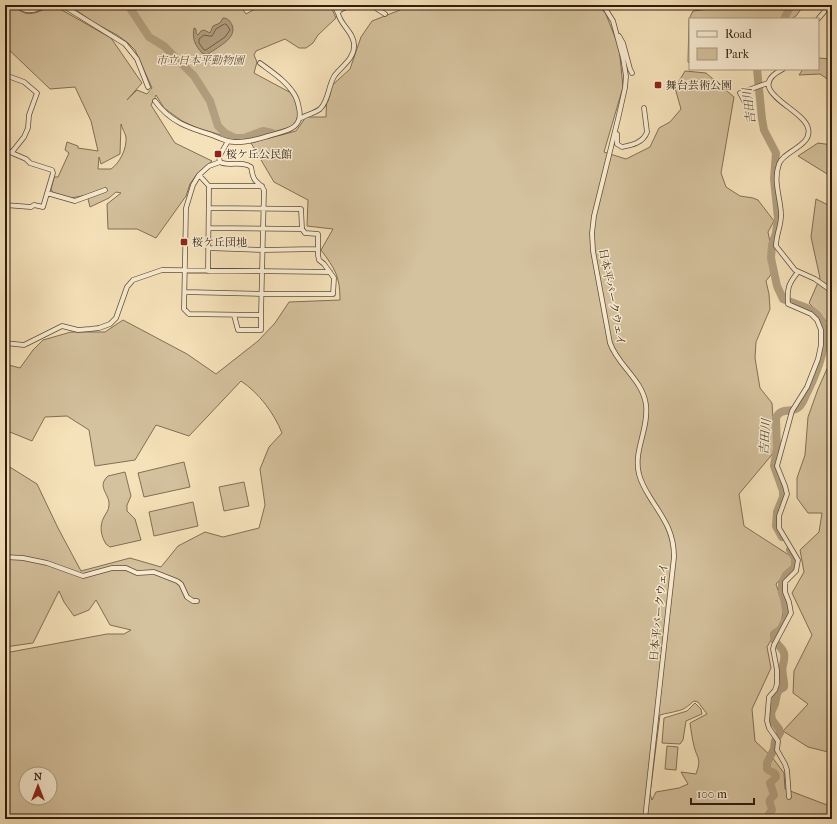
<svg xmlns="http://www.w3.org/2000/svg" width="837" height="824" viewBox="0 0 837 824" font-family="'IM FELL French Canon','Noto Serif JP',serif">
	<rect width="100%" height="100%" fill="#f6e2ba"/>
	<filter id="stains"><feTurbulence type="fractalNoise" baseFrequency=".005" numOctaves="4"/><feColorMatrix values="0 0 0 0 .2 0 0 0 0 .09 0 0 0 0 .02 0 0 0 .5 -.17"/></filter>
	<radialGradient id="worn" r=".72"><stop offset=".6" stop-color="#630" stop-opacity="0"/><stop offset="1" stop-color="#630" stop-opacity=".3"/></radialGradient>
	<path fill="#d4c19d" stroke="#816f55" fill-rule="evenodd" d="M5,5C17,5 16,10 25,13C34,16 46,8 53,5L111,38L142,83L127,100L137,90L147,94L152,88L135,50L128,43L117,35L93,22L69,5H240L246,14L262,5H330L336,18L318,35L313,43L306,48H299L285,39L256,51L254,55L257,62L254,73L293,94L296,100L300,115L297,122L291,127L251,138L238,140L197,128L182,121L164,108L156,95L151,105L175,143L212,161L197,174L190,184L186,196L156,238L137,229H108L107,204L121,193L116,192L109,198L90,207L87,195L71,198L53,193L51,189L54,177H58L69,153L65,150L67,142L78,146V148L98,151L91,121L75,87L50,89L5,46ZM121,124C122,128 125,133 126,137C127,148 120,163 111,169H98L99,157L101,164L120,154Z
		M401,5H595L605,12L619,47L623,87L604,152L626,159L650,147L659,128L670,122L681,109L675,88L685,71L706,73L734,97L721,173L726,187L740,196L753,198L758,200L774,221L768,232L772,252L773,272L766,281L769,294L770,309L756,342L755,358L760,388L772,403L775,451L739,494L744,526L792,557L794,564L776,584L784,608L781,623L767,647L771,668L752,709L755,741L772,757L784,773L785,789L827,805H832V819H5V653L107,634H124L131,630L110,625L96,600L89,610L74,616L64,602L59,591L33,643L5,647V464L37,484L58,528L81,571L130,558L161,567L178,546L205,532L223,537L259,528L265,505L260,469L269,447L282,433C274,413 259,393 241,381L189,436L156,425L135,460L95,466L89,430L67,416L45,417L32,441L5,430V364L20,368L33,350L43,340L71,332H105L123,320L187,354L216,374L258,341L275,323L289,302L340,300C340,276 335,269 321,250L333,229L307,226L308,200L274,182L251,143L296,131L306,117H326L327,90L350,69L361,37L372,21L400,10ZM694,701L698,702L707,714L690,723C691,730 692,738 694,746C697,759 702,758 696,774L681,772L688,784L679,788L656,792L652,800L650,794L660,715C666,713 671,713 677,711C684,710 688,706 694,701ZM26,774H50V798H26Z
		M741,5H804L796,16L791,19H690V64L688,62L689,19L693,11Z
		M818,58L832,59V82L820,74L799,75L803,69H818Z
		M818,143L832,145V177L798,156Z
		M816,199L832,207V327L809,303L820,278L811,237Z
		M832,349V753L808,747L783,731L808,704L793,693L794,671L812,635L792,593L804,572L800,550L819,532L822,513H808L797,498V478L805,455L808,417L818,389L830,362Z
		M184,462L190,487L144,497L138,473Z
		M125,472L131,496L127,505V511L135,519L141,540L110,547L106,544C101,536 99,526 104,517C106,513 109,510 109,505C110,494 96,487 108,476Z
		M244,482L249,506L224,511L219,487Z
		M193,502L198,526L154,536L149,512Z
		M695,703L701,709L702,714L686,721L683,740L680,744L662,743L664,718L687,711Z
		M667,746L678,747L676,770L665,769Z"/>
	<path fill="#b29f7f" stroke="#7d6b51" d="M223,18C228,18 230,21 232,25C238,39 215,48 207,55L202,53C195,45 192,39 194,28L196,29V33L198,35L201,31L204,30L210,33L213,26L220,23Z"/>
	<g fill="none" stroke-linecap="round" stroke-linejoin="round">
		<path stroke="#705e46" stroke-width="1" d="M225,24L227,25L230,30L225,37L206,50H204L199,43V39L204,35L209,36H212L216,29Z"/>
		<path stroke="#b29f7f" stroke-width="8" d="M128,5L149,37L164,46L194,76L210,101L218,126L225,133L235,138H244L263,131L272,133
			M784,19L791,5
			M757,69L762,119L764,130L776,153L774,179L778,218L776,233L772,245L771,258L777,286L783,299C794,304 812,307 819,317C833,336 817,372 808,391C805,396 804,402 799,407C792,414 781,406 776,418L777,449L774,466L783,491V497L777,512L776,526L782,537
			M769,819V814L772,810C771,802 766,803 774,795L770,783L776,777C776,771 771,773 767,769V763L774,749L775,741L780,733L779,729L772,720L771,713L775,704L777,694L779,690L784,687V684C784,678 781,671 783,665C784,661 785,657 784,653C781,644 773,645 774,634L781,629L787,616L784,598L782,593V583L786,575L795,567V558L790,550"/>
		<path stroke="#cebb97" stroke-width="4" stroke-dasharray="4 2" stroke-linecap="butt" d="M148,87L155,101"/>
		<defs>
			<path id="minor" d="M17,5C27,14 36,10 47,5
				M62,5L125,44L137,59L148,87
				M334,5L338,13
				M371,5L385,14
				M603,5L613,21L623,58L626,76L625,88L618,119L594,216L592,233L593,251L610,343C618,366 643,380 646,405C649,429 633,451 639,474C641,483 646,491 651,499C664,519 674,532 674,557L645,819
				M818,19L824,12L827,5
				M619,36L623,43L630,69L632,73
				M783,69C741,90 803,108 808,128C813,146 783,151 779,164C773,181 780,196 781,213C782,224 776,234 776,246L795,270L815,279L832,291
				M5,75L24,82L37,93L29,115L28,128L24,137L12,152
				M155,101C170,122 189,128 212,135C219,138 227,142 235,142C246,143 258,139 268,136C284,131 304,130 299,108C298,103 297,98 294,94C286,81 272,72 260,63
				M748,108L740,93L768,83
				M301,118C306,115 315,113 320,109C329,101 328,85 335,75C342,66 355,58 354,45C354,32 340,25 338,13L340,10L350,5
				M617,134V144L622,147C632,145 643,143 647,132L644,108
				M5,150L26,159L30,163L52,170L53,173L43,207L34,205L31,207L5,205
				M220,162C229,167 242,160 251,167C252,171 252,176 255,180C258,184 262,185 264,190L261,315L189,314L184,309L186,208L193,185L199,175L209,166L220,162L219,157L228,141
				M199,175L209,186L208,271
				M209,186H262
				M47,193L75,201L105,190
				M209,228L302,229
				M208,248L263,250L317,249
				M185,292L262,294H333L334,278L324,264L319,260L318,255V234L305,233L302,229L301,209L209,208
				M234,315L238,330H261V315
				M5,343L24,345L62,326L78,330L90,329L99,328L110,324L116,318L127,287L133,280L162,270L330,272
				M5,557L23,558L47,563L83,576L112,568H126L137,573L154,572L177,581L181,584L187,597L193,601H197
				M789,797L787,770L785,764L777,750L778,741L769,728L767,721L769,697L775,690L777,684V670L773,649L774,645L791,613L789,602L785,592V582L796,571L798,560L779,528V516L787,494L785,486L777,466L792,411L807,387L818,359L821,345V330L817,320L811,314L788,304C787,289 788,284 798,272"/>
		</defs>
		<use href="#minor" stroke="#604e38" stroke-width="5.5"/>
		<use href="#minor" stroke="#f9ecd2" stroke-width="4"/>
	</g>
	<g fill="#8f2418" stroke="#f9ecd2" stroke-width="1.5">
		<rect x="654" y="81" width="8" height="8" rx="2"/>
		<rect x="214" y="150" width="8" height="8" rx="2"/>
		<rect x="180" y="238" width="8" height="8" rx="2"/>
	</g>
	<g text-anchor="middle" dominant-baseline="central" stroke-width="3" stroke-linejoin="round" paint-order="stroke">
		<g font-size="11" font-style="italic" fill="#604e38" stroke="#f9ecd2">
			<text x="200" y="60">市立日本平動物園</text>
		</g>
		<g font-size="11" fill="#2e1d0d" stroke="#f9ecd2" text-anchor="start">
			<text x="666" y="85">舞台芸術公園</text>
			<text x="226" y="154">桜ケ丘公民館</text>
			<text x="192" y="242">桜ケ丘団地</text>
		</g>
		<g font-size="11" fill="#2e1d0d" stroke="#f9ecd2">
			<text transform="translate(612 297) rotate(79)">日本平パークウェイ</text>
			<text transform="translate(659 612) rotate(-84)">日本平パークウェイ</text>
		</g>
		<g font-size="12" font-style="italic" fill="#5c4a35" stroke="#f9ecd2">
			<text transform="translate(749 106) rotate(-97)">吉田川</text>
			<text transform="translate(765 437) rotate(-86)">吉田川</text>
		</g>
	</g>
	<rect width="837" height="824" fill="none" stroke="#f6e2ba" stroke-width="20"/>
	<rect x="6" y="6" width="825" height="812" fill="none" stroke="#2e1d0d" stroke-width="2"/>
	<rect x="10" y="10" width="817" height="804" fill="none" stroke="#2e1d0d"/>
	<rect x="689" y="18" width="130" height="52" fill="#f9ecd2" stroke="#a89983"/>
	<rect x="697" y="31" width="20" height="6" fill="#f9ecd2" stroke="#a89983"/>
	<text x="725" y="38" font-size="12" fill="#2e1d0d">Road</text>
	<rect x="697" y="48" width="20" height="12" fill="#d4c19d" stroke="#a89983"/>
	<text x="725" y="58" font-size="12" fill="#2e1d0d">Park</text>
	<g transform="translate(38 786)"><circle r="19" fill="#f9ecd2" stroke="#a89983"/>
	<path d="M0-3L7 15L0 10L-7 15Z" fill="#8f2418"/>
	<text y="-6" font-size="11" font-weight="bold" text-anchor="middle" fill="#2e1d0d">N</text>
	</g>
	<path d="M691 798v6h63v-6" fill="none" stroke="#2e1d0d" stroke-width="2"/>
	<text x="697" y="798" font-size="12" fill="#2e1d0d" stroke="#f9ecd2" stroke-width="3" paint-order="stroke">100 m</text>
	<rect width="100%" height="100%" filter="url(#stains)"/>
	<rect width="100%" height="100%" fill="url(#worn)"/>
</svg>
